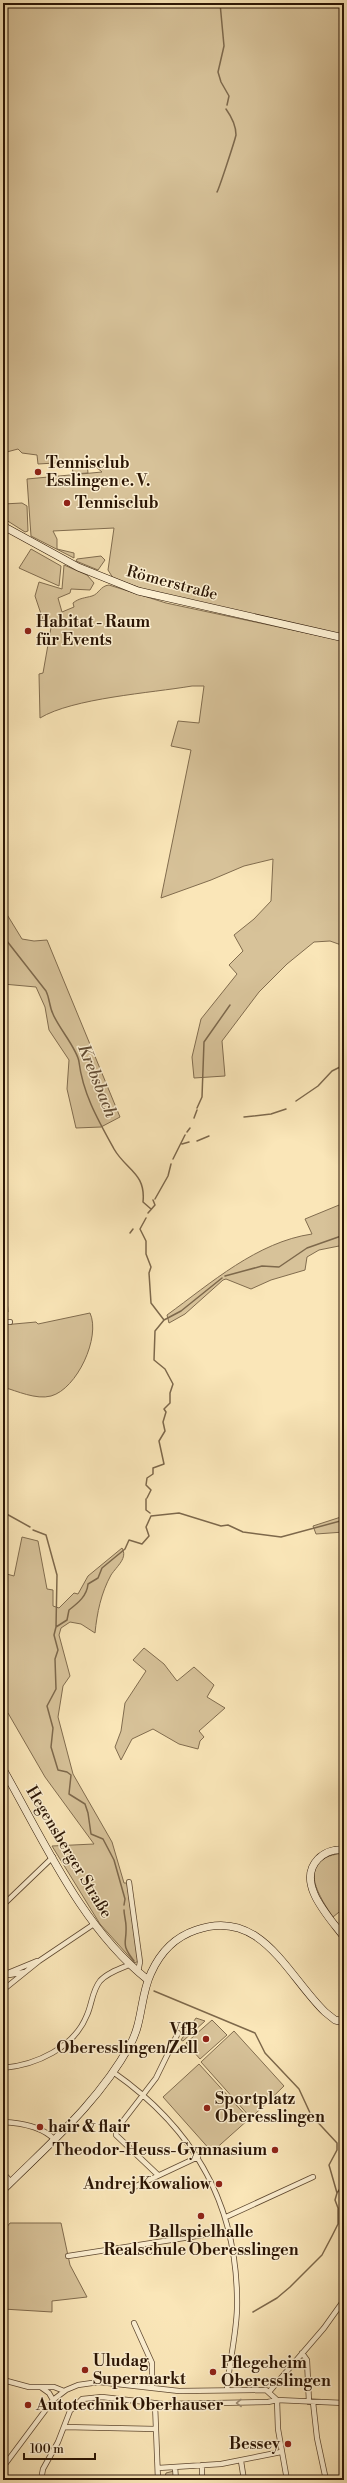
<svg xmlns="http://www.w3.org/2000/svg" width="347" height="2483" viewBox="0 0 347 2483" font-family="'Libre Bodoni',serif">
	<rect width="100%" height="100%" fill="#fae6b8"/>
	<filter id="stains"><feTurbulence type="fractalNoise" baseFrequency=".005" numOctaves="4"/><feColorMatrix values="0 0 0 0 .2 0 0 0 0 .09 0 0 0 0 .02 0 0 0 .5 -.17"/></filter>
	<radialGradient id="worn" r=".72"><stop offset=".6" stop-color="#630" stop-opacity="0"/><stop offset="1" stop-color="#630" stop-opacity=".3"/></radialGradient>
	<path fill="#d7c299" stroke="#816c4e" d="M3,3H344V636L143,589L113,578L108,570L114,528L53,531L57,539V549L74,553V558L31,536L27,479L102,472L89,461L38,464L37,455L22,453L18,449L3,453Z
		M87,463L88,473L73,474L72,464Z
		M22,503L27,506L28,531L25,532L3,518V504Z
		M31,549L61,566L59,586L19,568Z
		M101,556L105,560L98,570L76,561L77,559Z
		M64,565L87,575L94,583L90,590L71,589L70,593L58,598L62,612L74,607L73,603C79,598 85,598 92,596C99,594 100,586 109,585L166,603L344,641V946L330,941L314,942L287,964L259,992L222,1041L225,1076L194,1078L192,1057L201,1019L237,974L229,965L243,951L234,935L254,919L271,901L273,859L244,866L211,880L161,898L191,750L171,746L178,721L199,723L204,686H192C151,693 73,698 40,718L39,674L43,673L52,622L43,620L35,596L39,582L62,589Z
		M3,908L22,939L34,941L47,940L120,1117L101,1127L76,1128L67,1089L69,1060L49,1030L45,1007L36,987L3,984Z
		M344,1203V1245L319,1250L307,1257L305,1270L271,1280L251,1289L226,1279L223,1280L185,1314L169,1323L167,1315C211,1283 257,1242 312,1234L305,1219Z
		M3,1248L8,1312H3Z
		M90,1313C101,1337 77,1389 51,1396C36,1400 17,1391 3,1387V1325L36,1322L38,1324Z
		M344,1516V1532L316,1534L313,1526Z
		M22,1537L38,1541L47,1589L53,1590V1606L59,1608L74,1593L78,1594L88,1576L122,1548C128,1558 117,1566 111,1575C101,1593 97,1613 95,1633L81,1624L70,1622L61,1628L59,1635L70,1676L63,1686L58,1717L73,1774L112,1842L124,1883H127L138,1961L135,1963L100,1924L52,1846L94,1844L45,1777L8,1713H3V1573L14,1576Z
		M144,1648L164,1664L177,1681L194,1667L214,1685L207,1697L225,1708L199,1731L204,1737L200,1741L198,1749L179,1744L153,1729L132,1739L121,1760L115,1747L121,1731L125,1703L146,1671L133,1660Z
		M344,1853V1908L333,1917C315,1891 297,1858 344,1853Z
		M196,2018L205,2021L183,2041L181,2040Z
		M212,2020L227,2035L200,2059L186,2043Z
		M234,2031L284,2086L251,2118L201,2062Z
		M199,2064L249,2119L212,2152L163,2097Z
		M10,2223H61L70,2265L87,2297L52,2301V2312L3,2309L5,2291L3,2232Z
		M174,2471V2480H164L166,2473Z"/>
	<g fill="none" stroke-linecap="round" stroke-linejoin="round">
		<path stroke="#7d684b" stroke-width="1.5" d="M220,3L224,46L218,72L221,82L229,96L227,105
			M217,192C219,189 235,140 236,135C236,125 231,116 226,109
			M3,936L46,991C50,999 49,1006 53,1014C58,1027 78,1050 79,1062C83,1094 98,1120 114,1149C126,1170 146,1173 143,1202L151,1209
			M296,1101L318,1086L332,1071L344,1065
			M197,1108L202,1097L204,1042L230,1005
			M244,1117L271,1114L286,1109
			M194,1118L197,1110
			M187,1132L190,1128
			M197,1141L209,1136
			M182,1144L189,1142
			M173,1159L185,1135
			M155,1199L168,1176L171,1164
			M148,1213L155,1205L153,1200
			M146,1218L140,1229L146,1241V1254L151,1267L149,1273L151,1303L164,1320L155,1331L154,1360L165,1369L173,1384L170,1393V1403L164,1409L166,1412L163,1422L165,1431L159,1441L164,1464L153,1468V1474L147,1478L146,1485L151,1490L147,1498
			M130,1233L133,1229
			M225,1276L262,1266L279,1267L307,1248L344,1235
			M164,1320L181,1311L222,1278
			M146,1499V1510L150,1513
			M3,1512L30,1527
			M33,1530L46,1535L57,1575L56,1627
			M124,1905L125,1899L114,1860L103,1839L91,1834L88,1813L85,1804L69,1794L71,1775L67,1772L58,1770L51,1747L53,1728L47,1706L56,1689L55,1659L58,1650L54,1635L56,1627L67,1620L69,1610C78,1603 87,1596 88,1584L98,1578L102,1568L125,1549L129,1540L142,1544L149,1536L146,1527L151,1516L179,1513L221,1526L228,1525L243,1532L281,1537L344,1520
			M124,1910C124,1915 126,1921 126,1926C127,1944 120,1943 134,1961
			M154,1991L255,2033L265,2053L299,2089L311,2115L337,2143V2150L329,2165L337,2193L335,2200L338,2208V2224L332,2236L322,2255L290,2287L277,2298L253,2312
			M337,2193L344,2183"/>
		<defs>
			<path id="street" d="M3,1322H10
				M129,1882L140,1962L138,1972
				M3,1905L53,1857
				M3,1975L37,1961
				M9,1975L25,1972
				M3,1990L39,1961L94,1924
				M3,2068C36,2065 74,2048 87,2015C92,2004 92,1991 100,1981C107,1973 119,1969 129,1965
				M113,2072C196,2130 239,2207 237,2309C236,2337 229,2363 227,2390
				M3,2122C21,2123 42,2126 55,2140
				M3,2173L11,2182
				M158,2175L116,2135V2130L156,2078L178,2033
				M132,2188L198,2157
				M226,2217L313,2177
				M68,2256L229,2231
				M134,2323L152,2363V2388
				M302,2353L307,2360L309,2402
				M3,2380L29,2387H54L64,2391
				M42,2388L49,2393L53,2400
				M269,2392L324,2328L344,2300
				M313,2402L317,2438L326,2480
				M155,2404L158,2480
				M64,2427L156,2429
				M241,2461L244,2480
				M202,2465V2480
				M3,2467L53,2400L66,2390L78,2385L99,2382L179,2391L266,2390L277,2400L278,2429L287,2480
				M175,2467L176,2480
				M158,2468L221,2464L281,2452
				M41,2480L43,2469L58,2442L70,2411L82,2399L102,2397L163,2404L268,2402L277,2400L344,2403"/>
			<path id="secondary" d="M3,526L78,567L138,591L344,638
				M3,1769C44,1841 82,1928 148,1980
				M344,1850C335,1849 325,1852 318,1859C295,1883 330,1918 344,1937
				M3,2190C49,2144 98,2103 130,2045C143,2022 140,1996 151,1973C160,1953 175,1937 196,1930C261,1907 287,1975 325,2012L335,2020L344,2022"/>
		</defs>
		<use href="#street" stroke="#5f4931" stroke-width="6"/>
		<use href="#secondary" stroke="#2b1504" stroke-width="8"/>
		<use href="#street" stroke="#fcefd1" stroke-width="4.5"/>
		<use href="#secondary" stroke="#fcefd1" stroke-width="7"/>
	</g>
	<defs><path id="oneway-chevron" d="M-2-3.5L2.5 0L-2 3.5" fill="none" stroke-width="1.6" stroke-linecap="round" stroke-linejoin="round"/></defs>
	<use stroke="#9e8d75" href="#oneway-chevron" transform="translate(239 2403) rotate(179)"/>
	<g fill="#8f2418" stroke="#fcefd1" stroke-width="1.5">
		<circle cx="38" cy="472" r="4"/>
		<circle cx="67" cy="503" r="4"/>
		<circle cx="28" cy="631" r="4"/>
		<circle cx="206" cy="2039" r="4"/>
		<circle cx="207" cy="2108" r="4"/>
		<circle cx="40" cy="2127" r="4"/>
		<circle cx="275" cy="2150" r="4"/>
		<circle cx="219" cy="2184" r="4"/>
		<circle cx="201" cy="2216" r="4"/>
		<circle cx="85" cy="2370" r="4"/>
		<circle cx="213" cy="2372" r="4"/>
		<circle cx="28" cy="2405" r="4"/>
		<circle cx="288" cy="2444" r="4"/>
	</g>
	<g text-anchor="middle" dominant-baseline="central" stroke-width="3" stroke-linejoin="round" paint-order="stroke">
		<g font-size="16" font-weight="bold" fill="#2b1504" stroke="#fcefd1" text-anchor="start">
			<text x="46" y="463">Tennisclub<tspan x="46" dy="18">Esslingen e. V.</tspan></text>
			<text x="75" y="503">Tennisclub</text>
			<text x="36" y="622">Habitat - Raum<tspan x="36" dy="18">für Events</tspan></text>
			<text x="198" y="2030" text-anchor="end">VfB<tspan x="198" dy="18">Oberesslingen/Zell</tspan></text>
			<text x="215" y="2099">Sportplatz<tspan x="215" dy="18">Oberesslingen</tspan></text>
			<text x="48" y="2127">hair &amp; flair</text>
			<text x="267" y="2150" text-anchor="end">Theodor-Heuss-Gymnasium</text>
			<text x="211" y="2184" text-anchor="end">Andrej Kowaliow</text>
			<text x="201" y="2232" text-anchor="middle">Ballspielhalle<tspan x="201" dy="18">Realschule Oberesslingen</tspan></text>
			<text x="93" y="2361">Uludag<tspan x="93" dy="18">Supermarkt</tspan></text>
			<text x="221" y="2363">Pflegeheim<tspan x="221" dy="18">Oberesslingen</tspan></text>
			<text x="36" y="2405">Autotechnik Oberhauser</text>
			<text x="280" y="2444" text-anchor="end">Bessey</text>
		</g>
		<g font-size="16" fill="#2b1504" stroke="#fcefd1">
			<text transform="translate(172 583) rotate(15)">Römerstraße</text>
			<text transform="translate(69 1852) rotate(59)">Hegensberger Straße</text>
		</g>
		<g font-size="17" font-style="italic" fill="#624c34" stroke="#fcefd1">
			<text transform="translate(97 1081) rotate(68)">Krebsbach</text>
		</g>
	</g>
	<rect width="347" height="2483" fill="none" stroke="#fae6b8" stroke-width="16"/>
	<rect x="4" y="4" width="339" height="2475" fill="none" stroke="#2b1504" stroke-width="2"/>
	<rect x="8" y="8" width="331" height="2467" fill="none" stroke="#2b1504"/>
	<path d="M24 2453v6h71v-6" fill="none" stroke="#2b1504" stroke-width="2"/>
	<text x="30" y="2453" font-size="12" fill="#2b1504" stroke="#fcefd1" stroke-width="3" paint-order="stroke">100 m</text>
	<rect width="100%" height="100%" filter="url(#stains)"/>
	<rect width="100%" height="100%" fill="url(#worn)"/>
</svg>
